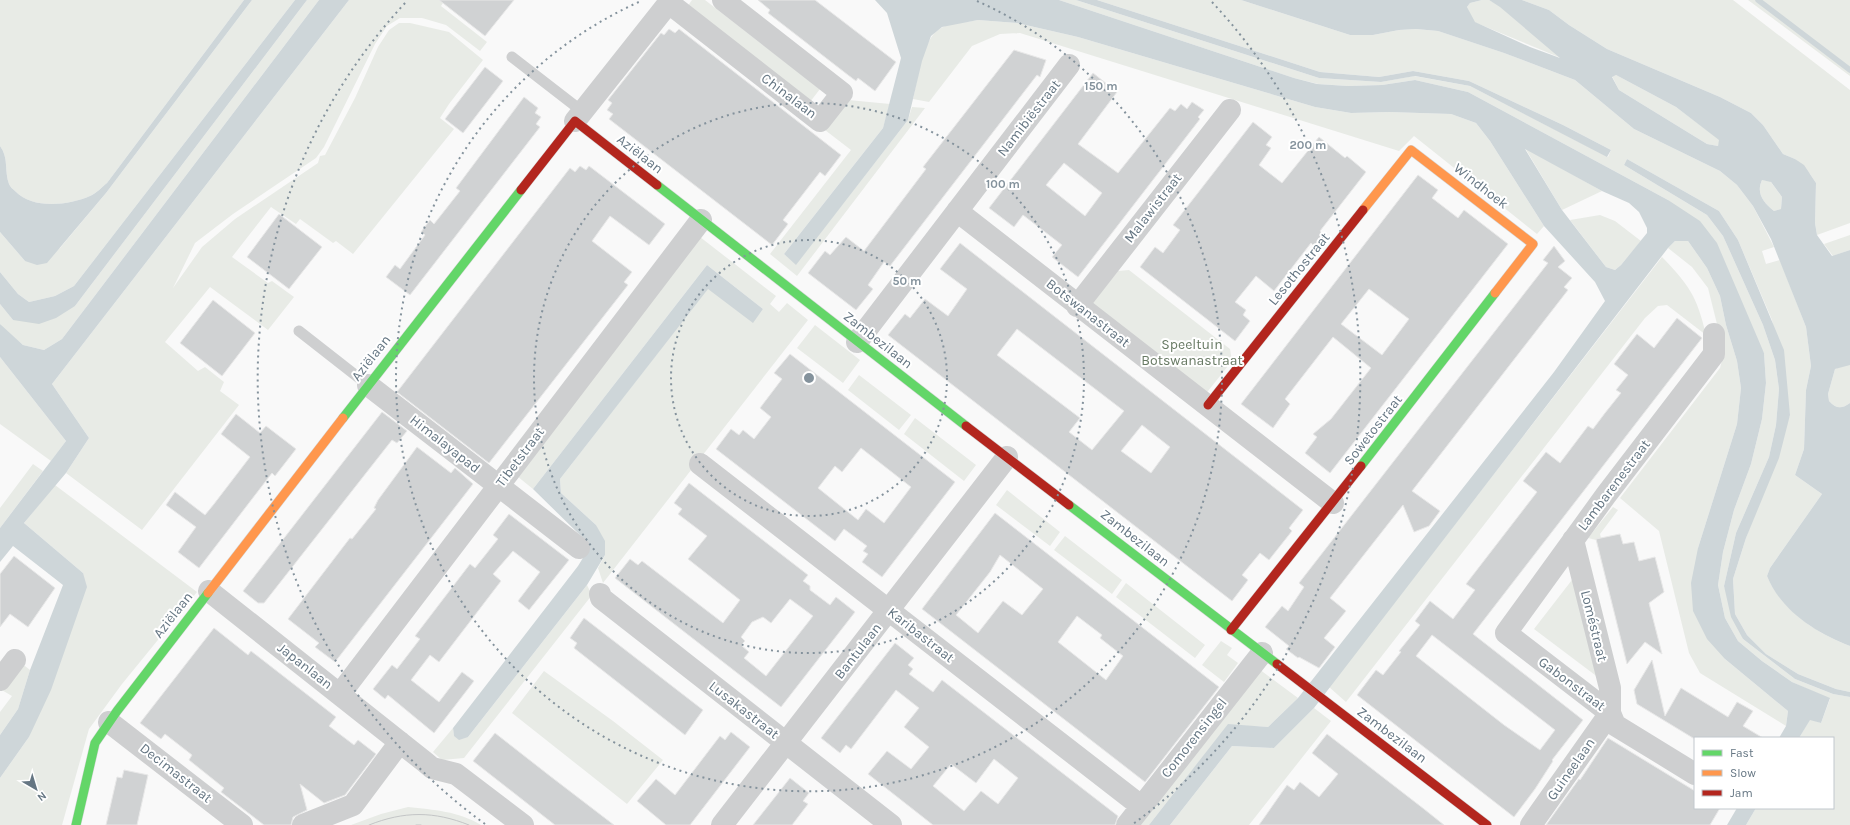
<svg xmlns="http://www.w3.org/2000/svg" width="1850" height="825" viewBox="0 0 1850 825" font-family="Karla,sans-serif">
	<rect width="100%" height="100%" fill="#f9f9f9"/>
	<path fill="#e8ebe6" d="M0,0H244L107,183C102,187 97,193 90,196C69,205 33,210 15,191C13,189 10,187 9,184C4,171 9,158 0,146Z
		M252,0H295L74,286L55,296L29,302L18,294L0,272V232L25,261L60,248L106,193Z
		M307,0H319L62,339L44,350L23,345L2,327L0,324V304L13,320L75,306Z
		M349,0H445L441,6L487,42L480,51L446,25L422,18H400L387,26L375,44L324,147L316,158L233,214L195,243L173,288L202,247L235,219L318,163L320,156L325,155L355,98L378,47L389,30L399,23H410L449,32L483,60L449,104L440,118L454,129L353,254L336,241L333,243L300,219L296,224L271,207L232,257L268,283L272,281L294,297L268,330L210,287L165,342L198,371L205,367L224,382L220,391L239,405L142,530L66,473L89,438L52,384Z
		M692,0H705L820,89L810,102L687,7Z
		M1059,0H1076L1319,78L1381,82L1414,76L1470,86L1608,157L1611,150L1563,125L1469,81L1413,71L1379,77L1320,72L1097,0H1241L1350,35H1373L1399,30L1416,29L1438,31L1504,53L1575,80L1634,129L1720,171L1737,185L1753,206L1774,247L1762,251L1766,264L1780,260L1806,327L1811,366L1806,390L1804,449L1795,475L1822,494L1770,568L1767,576C1782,611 1816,633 1850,646V692L1836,689L1798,674L1766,654L1747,635L1735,614L1733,579L1746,538L1790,415L1772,320L1738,240L1719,211L1627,159L1624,165L1707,215L1723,236L1763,325L1775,360L1779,389L1776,425L1769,457L1736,533L1724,586L1743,639L1795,679L1833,694L1850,697V825H1746L1756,808H1833V738H1799L1810,719L1821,723L1830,699L1792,682L1762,661L1738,641L1725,618L1718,585L1723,552L1734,510L1751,464L1762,419L1766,383L1764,353L1668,200L1468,92L1415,80L1382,85L1348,86L1318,84L1294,78Z
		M1482,0H1489L1500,6L1561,58L1474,22L1467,7L1470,3Z
		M1522,0H1733L1850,90V223L1817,235L1815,223L1816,183L1810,174L1795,159L1783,154L1763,125L1751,113L1720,97L1607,49L1569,25L1549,10Z
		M1748,0H1850V76Z
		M978,20L1017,23L1078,37L1315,107L1351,113L1389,112L1451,114L1476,123L1490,141L1544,226L1537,234L1414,136L1399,151L1020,33L1000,34L972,46L929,102L913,99C918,79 922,38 941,28C949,23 968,22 978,20Z
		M1616,75L1676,107L1720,140L1718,146L1707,144L1619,90L1612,76Z
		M848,100L890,104L883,128L784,254L796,264L908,120L912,107L925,108L797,276L770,254L851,150L825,130Z
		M1525,148L1602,191L1562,210Z
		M1762,180L1770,181L1782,197L1781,209L1774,211C1763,202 1756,193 1762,180Z
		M1600,215L1615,221L1641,241L1621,265L1615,270L1606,267L1570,220Z
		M1850,235V250L1833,256L1824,244Z
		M700,237L776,296L770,304L779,312L787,303L808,320L603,583L598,568L605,555L596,525L561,493L560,479L708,288L753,322L763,309L707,265L533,489L517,476Z
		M1675,241H1688L1707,268L1720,296L1726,325L1737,361L1741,388L1737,424L1698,548L1725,659L1788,711L1786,726L1700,673L1689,653L1659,531L1620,498L1720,368L1723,356L1722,344L1708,288L1692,267L1668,248Z
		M1662,257C1689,285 1697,296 1706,335L1667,305L1658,306L1645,318L1346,702L1329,687Z
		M1129,270L1230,349L1232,361L1204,396L1090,306L1118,271Z
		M815,325L860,360L843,383L797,348Z
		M0,357L66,441L51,461L0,424Z
		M1847,364L1850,365V403C1842,409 1836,409 1829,401L1828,394L1835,369Z
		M859,375L911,415L899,430L848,390Z
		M915,418L976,465L964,481L904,434Z
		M33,464L43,471L0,528V508Z
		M55,485L197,592L122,684L89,729L62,825H0V778L29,737L83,573L24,523Z
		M1007,490L1060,532L1050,546L996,505Z
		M1613,507L1618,510L1600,534L1601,538L1596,540L1588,538Z
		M1065,536L1122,580L1112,594L1054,550Z
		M1575,576L1599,678L1534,629Z
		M1126,583L1205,645L1195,658L1116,597Z
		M587,585L592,595L464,758L442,760L433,752L453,728L454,736L468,737Z
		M1221,641L1232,648L1227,655L1238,663L1224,682L1202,665Z
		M20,662L30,670L18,709L0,735V712L12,696L0,689Z
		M1255,666L1298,698L1268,727L1228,725L1149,825H1133Z
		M544,671L613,721L663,760L627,804L512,713Z
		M1314,708L1331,721L1249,825H1170L1232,746L1274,748Z
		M408,807C434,810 458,811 481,825H351L381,814Z"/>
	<path fill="#ced6d9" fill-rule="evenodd" d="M244,0H252L106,193L47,263L37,265L25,261L0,232V146C9,158 4,171 9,184C10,187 13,189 15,191C33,210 69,205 90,196C97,193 102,187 107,183Z
		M295,0H307L75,306L56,318L39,324L13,320L0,304V272L18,294L29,302L55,296L74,286Z
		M319,0H349L52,384L89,438L66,473L24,523L83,573L87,587L51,690L29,737L0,778V735L18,709L30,670L63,585L13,546L0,562V528L66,441L0,357V324L23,345L44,350L62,339Z
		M875,0H1059L1294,78L1317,84L1348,86L1382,85L1415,80L1468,92L1668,200L1700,221L1717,243L1764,353L1766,383L1762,419L1751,464L1734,510L1723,552L1718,585L1725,618L1738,641L1762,661L1792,682L1830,698L1821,723L1810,720L1799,738H1779L1786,726L1788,711L1725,659L1707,639L1693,611L1691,583L1698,548L1737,424L1741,388L1737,361L1726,325L1720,296L1707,268L1688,241H1675L1668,248L1314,708L1274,748L1232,746L1170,825H1149L1228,724L1268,727L1298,698L1554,372L1605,301L1595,282L1544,226L1490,141L1476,123L1451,114L1389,112L1351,113L1315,107L1078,37L1017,23L978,20L942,27L931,36L922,61L908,120L796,265L784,254L883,128L901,58L887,13ZM1525,149L1602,191L1629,203L1639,212L1647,228V233L1621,265L1615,270L1606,267L1562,210Z
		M1076,0H1097L1320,72L1379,77L1413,71L1469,81L1563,125L1611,150L1607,157L1470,86L1415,76L1381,82L1319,78Z
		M1241,0H1482L1470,3L1467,7L1475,22L1530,47L1560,58L1500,7L1489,0H1522L1549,10L1569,25L1607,49L1720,97L1751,113L1763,125L1783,154L1795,159L1804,165L1816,183L1815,223L1817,235L1832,256L1850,250V365L1835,369L1828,394L1829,401C1836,409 1842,409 1850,403V646C1816,633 1781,611 1767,576L1770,568L1822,494L1795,475L1804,449L1806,390L1811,366L1806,327L1771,239L1753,206L1737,185L1720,171L1634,129L1575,80L1504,53L1438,31L1416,29L1399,30L1373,35H1350ZM1616,75L1676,107L1719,140L1718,146L1707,144L1619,90L1612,77ZM1762,180L1771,182L1782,197L1781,209L1774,211C1763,202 1756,193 1762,180Z
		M1627,159L1719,211L1738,240L1784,350L1790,415L1779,458L1746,538L1733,579L1735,614L1747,635L1766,654L1798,674L1836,689L1850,692V697L1833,694L1795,679L1743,639L1731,617L1724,586L1736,533L1769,457L1776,425L1779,389L1775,360L1763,325L1723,236L1707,215L1624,165Z
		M707,265L763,309L753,323L708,289L560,479L561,493L596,525L605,541V555L587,585L468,737L459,740L454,736L453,728L578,566L589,548L583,538L533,489Z
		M1737,808H1756L1746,825H1727Z"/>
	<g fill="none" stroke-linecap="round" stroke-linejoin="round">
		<path stroke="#ced6d9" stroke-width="5.5" d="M1758,0L1850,70"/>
	</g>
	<path fill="#d0d2d3" stroke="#e8e8e8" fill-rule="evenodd" d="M439,0H514L485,36Z
		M758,0H815L896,62L875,91L858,78L856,81L848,75L768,13L770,10Z
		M669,29L675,33L679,29L841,155L825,176L820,172L783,220L788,224L772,245L609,119L613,114L607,110L612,103L608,100L661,33L664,35Z
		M1014,50L1046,60L1040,77L1037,75L890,266L884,262L868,285L873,289L856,310L808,273L825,251L830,255L846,237L864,251L926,169L923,167Z
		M485,67L503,81L463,133L445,119Z
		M1093,73L1117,92L1078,144L1118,173L1170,108L1175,111L1181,104L1187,109L1192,102L1204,110L1198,117L1200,119L1078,277L1052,257L1062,245L1023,215L1014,227L989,208ZM1064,163L1102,193L1085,216L1046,185Z
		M524,97L538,108L535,113L541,117L536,124L540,127L410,295L386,277L395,265L400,269L425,235L421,232L430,220L434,224L460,191L456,188Z
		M1253,122L1272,137L1266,145L1271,148L1259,165L1282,183L1319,137L1345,158L1347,156L1366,172L1320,231L1324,235L1315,247L1311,243L1274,291L1256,276L1235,302L1246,310L1243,315L1250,321L1235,341L1140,267L1155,247L1163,253L1180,230L1173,225Z
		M580,166L586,170L589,166L665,224L649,245L610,216L592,241L632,272L624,282L628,285L489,463L397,392L570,168L575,172Z
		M1418,175L1438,190L1432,198L1458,218L1464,210L1508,244L1330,473L1305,453L1317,437L1313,434L1331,419L1371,368L1333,337L1285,399L1290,404L1273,428L1241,404ZM1369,289L1409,319L1382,355L1341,324Z
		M279,214L322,247L289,289L247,257Z
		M960,243L1303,510L1289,528L1292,531L1269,560L1260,553L1242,575L1248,580L1232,601L888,335L905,314L910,318L925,299L948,316L967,289L940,269ZM1017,329L1124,411L1092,450L1069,432L1080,418L997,355ZM1142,425L1170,447L1151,473L1121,451Z
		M1554,246L1565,261L1558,267L1572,278L1564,287L1568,290L1412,491L1440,511L1429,526L1414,532L1403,505L1330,598L1346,611L1324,638L1335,647L1319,668L1299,657L1298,658L1286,649L1289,646L1265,627L1282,606L1288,611L1304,587L1299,583L1548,263L1543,260Z
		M213,300L255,333L222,376L180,343Z
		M1677,318L1702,338L1473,634L1583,720L1552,760L1553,761L1535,789L1514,817L1357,695L1376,670L1383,675L1401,652L1399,651L1420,625L1415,621L1430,601L1453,619L1475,590L1466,584L1537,492L1523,481L1546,452L1560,463L1588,426L1593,429L1605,413L1621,393L1616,390L1628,375L1614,364L1637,334L1654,348ZM1432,635L1555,730L1540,750L1504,725L1416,656Z
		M790,354L955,482L882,577L862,562L868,554L863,551L867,546L844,529L835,541L716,449L731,429L739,435L743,430L754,439L771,417L760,408L782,379L774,373ZM861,448L911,487L884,523L866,509L858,520L818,488L835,466L842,472Z
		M382,412L407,431L397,443L392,440L264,603H258L243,591Z
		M236,414L260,433L266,426L296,449L275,476L272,473L199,568L178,552L196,527L166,505L175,492L205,515L214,504L250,457L221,434Z
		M417,447L451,473L455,468L473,484L335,662L315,647L319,643L288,619L350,538L352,539L376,509L374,508L378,500Z
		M689,483L808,575L803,581L810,586V590L830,605L836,597L855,612L781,707L615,578L630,559L638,565L642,561L723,623L740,600L688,559L707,536L678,514L682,509L674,503ZM790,599L813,616L766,676L744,658L749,652L741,645L745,641L741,637L752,622L763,617L771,623Z
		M995,513L1219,687L1145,782L922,609ZM1000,555L1043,589L1022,615L1003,601L978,633L956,615L990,572ZM1077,616L1102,635L1100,638L1123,656L1106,680L1058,642Z
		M509,514L569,560L529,610L518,601L540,572L513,551L493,574L501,581L439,662L430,655L411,680L439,702L462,672L474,681L434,733L388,695L385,699L373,689L392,665L397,669L420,639L415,636L470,564L475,568L498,539L493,535Z
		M1620,534L1623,544L1634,542L1639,561L1655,557L1664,592L1649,603L1662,654L1645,642L1627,664L1596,539Z
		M14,556L55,588L28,627L10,614L0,627V574Z
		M584,618L703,710L685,735L574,648L577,643L570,638Z
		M214,628L248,655L251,651L336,717L329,726L354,745L358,740L376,754L345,795L324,803L300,784L307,810L293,817L291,825H264L221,792L224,788L189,760L192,755L165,734L161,739L140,723Z
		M895,643L914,658L908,665L913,669L909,674L933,692L942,680L1118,816L1115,825H933L868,774L887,751L911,769L929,747L904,727L919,708L896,690L851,749L846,745L840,753L821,738ZM994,759L1018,778L998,804L981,791L964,811L933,786L951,764L976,783Z
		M1652,660L1665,716L1681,688L1728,717L1737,702L1746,707L1753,711L1743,726L1763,738H1693L1637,704L1634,690Z
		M731,732L750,747L690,825H666L637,801L656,779L675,795L720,736L725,740Z
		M495,733L550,776L614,825H555L528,804L473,761Z
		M1327,734L1424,809L1444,825H1259L1287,785L1294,790L1300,782L1319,797L1338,774L1312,753Z
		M1608,738L1695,791V808H1720L1710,825H1546L1579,779L1580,780Z
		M124,770L148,775L137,825H106L117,777L122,778Z
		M790,778L809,793L803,801L808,804L792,825H753Z"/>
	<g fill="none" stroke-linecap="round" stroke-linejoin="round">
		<defs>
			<path id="fast" d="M657,185L966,426
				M343,418L521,190
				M1361,466L1495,293
				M1069,505L1277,664
				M76,825L95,743L117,711L208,593"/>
			<path id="slow" d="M1363,210L1411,150L1533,244L1495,293
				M208,593L343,418"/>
			<path id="jam" d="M521,190L575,121L657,185
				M1208,405L1363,210
				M966,426L1069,505
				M1231,630L1361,466
				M1277,664L1487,825"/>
		</defs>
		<use href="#fast" stroke="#d5d6d7" stroke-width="10"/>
		<use href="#slow" stroke="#d5d6d7" stroke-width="10"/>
		<use href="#jam" stroke="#d5d6d7" stroke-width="10"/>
		<path stroke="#cecfd0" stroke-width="11" d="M512,57L583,112
			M299,331L368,385"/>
		<path stroke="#cecfd0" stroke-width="22" d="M669,3L820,121L842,93L723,0
			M575,121L671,0
			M957,211L1333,503
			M1077,306L1230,110
			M857,342L1069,65
			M368,385L579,548
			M700,464L1141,806
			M209,591L425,762L432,768L456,774L523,825
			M600,594L601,598L610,605L891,825
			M0,680L15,660
			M340,694L701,220
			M109,722L242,825
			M1695,774L1615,725L1610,713L1506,633L1606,495L1714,354V334
			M303,825L353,805L400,742
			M722,825L1007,457
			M1127,825L1262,653
			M1531,825L1610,713V688L1573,540"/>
		<use href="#fast" stroke="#63d668" stroke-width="9"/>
		<use href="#slow" stroke="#ff974d" stroke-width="9"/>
		<use href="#jam" stroke="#b3261e" stroke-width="9"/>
		<path stroke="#c3c5c6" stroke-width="1" d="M369,825C404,811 434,811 469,825
			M416,825H421"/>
	</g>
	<g fill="none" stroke="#84929c" stroke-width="2" stroke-dasharray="2 4">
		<circle cx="809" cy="378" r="138"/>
		<circle cx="809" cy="378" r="275"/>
		<path d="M977 1A413 413 0 1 1 641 1"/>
		<path d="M485 824A551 551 0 0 1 406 2M1212 2A551 551 0 0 1 1133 824"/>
	</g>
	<g text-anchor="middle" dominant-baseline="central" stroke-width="4" stroke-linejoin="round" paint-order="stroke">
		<g font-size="14" fill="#657683" stroke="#fff">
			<text transform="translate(789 96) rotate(37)">Chinalaan</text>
			<text transform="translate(1029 118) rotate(-52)">Namibiëstraat</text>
			<text transform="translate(640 154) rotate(38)">Aziëlaan</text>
			<text transform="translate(1481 186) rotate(38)">Windhoek</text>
			<text transform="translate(1153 208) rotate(-52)">Malawistraat</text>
			<text transform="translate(1299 269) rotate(-51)">Lesothostraat</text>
			<text transform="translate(1088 313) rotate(38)">Botswanastraat</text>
			<text transform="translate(878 340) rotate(38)">Zambezilaan</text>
			<text transform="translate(371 358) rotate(-52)">Aziëlaan</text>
			<text transform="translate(1373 430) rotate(-52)">Sowetostraat</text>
			<text transform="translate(445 444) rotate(38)">Himalayapad</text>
			<text transform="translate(520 457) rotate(-53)">Tibetstraat</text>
			<text transform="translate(1614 485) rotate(-53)">Lambarenestraat</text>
			<text transform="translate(1135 538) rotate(38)">Zambezilaan</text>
			<text transform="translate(173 615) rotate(-52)">Aziëlaan</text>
			<text transform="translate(1594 626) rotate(76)">Loméstraat</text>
			<text transform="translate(921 635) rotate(38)">Karibastraat</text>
			<text transform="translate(858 651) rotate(-52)">Bantulaan</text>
			<text transform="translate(305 666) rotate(38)">Japanlaan</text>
			<text transform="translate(1572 684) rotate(37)">Gabonstraat</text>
			<text transform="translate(744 710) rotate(38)">Lusakastraat</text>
			<text transform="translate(1392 735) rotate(37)">Zambezilaan</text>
			<text transform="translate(1194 738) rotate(-52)">Comorensingel</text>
			<text transform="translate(1571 769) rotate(-55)">Guineelaan</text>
			<text transform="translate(176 773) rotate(38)">Decimastraat</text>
		</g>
		<g font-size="14" fill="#687a64" stroke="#fff">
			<text x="1192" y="344">Speeltuin<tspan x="1192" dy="16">Botswanastraat</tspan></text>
		</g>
	</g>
	<circle cx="809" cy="378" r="6" fill="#84929c" stroke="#fff" stroke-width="2"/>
	<g font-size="12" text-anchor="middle" font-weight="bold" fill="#84929c" stroke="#fff" stroke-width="4" stroke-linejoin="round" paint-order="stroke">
		<text x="1101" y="90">150 m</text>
		<text x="1308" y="149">200 m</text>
		<text x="1003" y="188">100 m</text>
		<text x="907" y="285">50 m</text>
	</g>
	<rect x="1694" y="737" width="140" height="72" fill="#ffffff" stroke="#c1c8cd"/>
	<rect x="1702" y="750" width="20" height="6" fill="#63d668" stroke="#c1c8cd"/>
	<text x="1730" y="757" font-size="12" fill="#657683">Fast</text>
	<rect x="1702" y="770" width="20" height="6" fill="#ff974d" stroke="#c1c8cd"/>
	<text x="1730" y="777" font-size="12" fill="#657683">Slow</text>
	<rect x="1702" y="790" width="20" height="6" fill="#b3261e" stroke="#c1c8cd"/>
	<text x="1730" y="797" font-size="12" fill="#657683">Jam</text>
	<g transform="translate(36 789) rotate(142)" stroke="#ffffff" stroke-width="3" paint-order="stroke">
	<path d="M0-3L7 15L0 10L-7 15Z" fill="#657683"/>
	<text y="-6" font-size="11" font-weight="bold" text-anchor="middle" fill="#657683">N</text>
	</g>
</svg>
